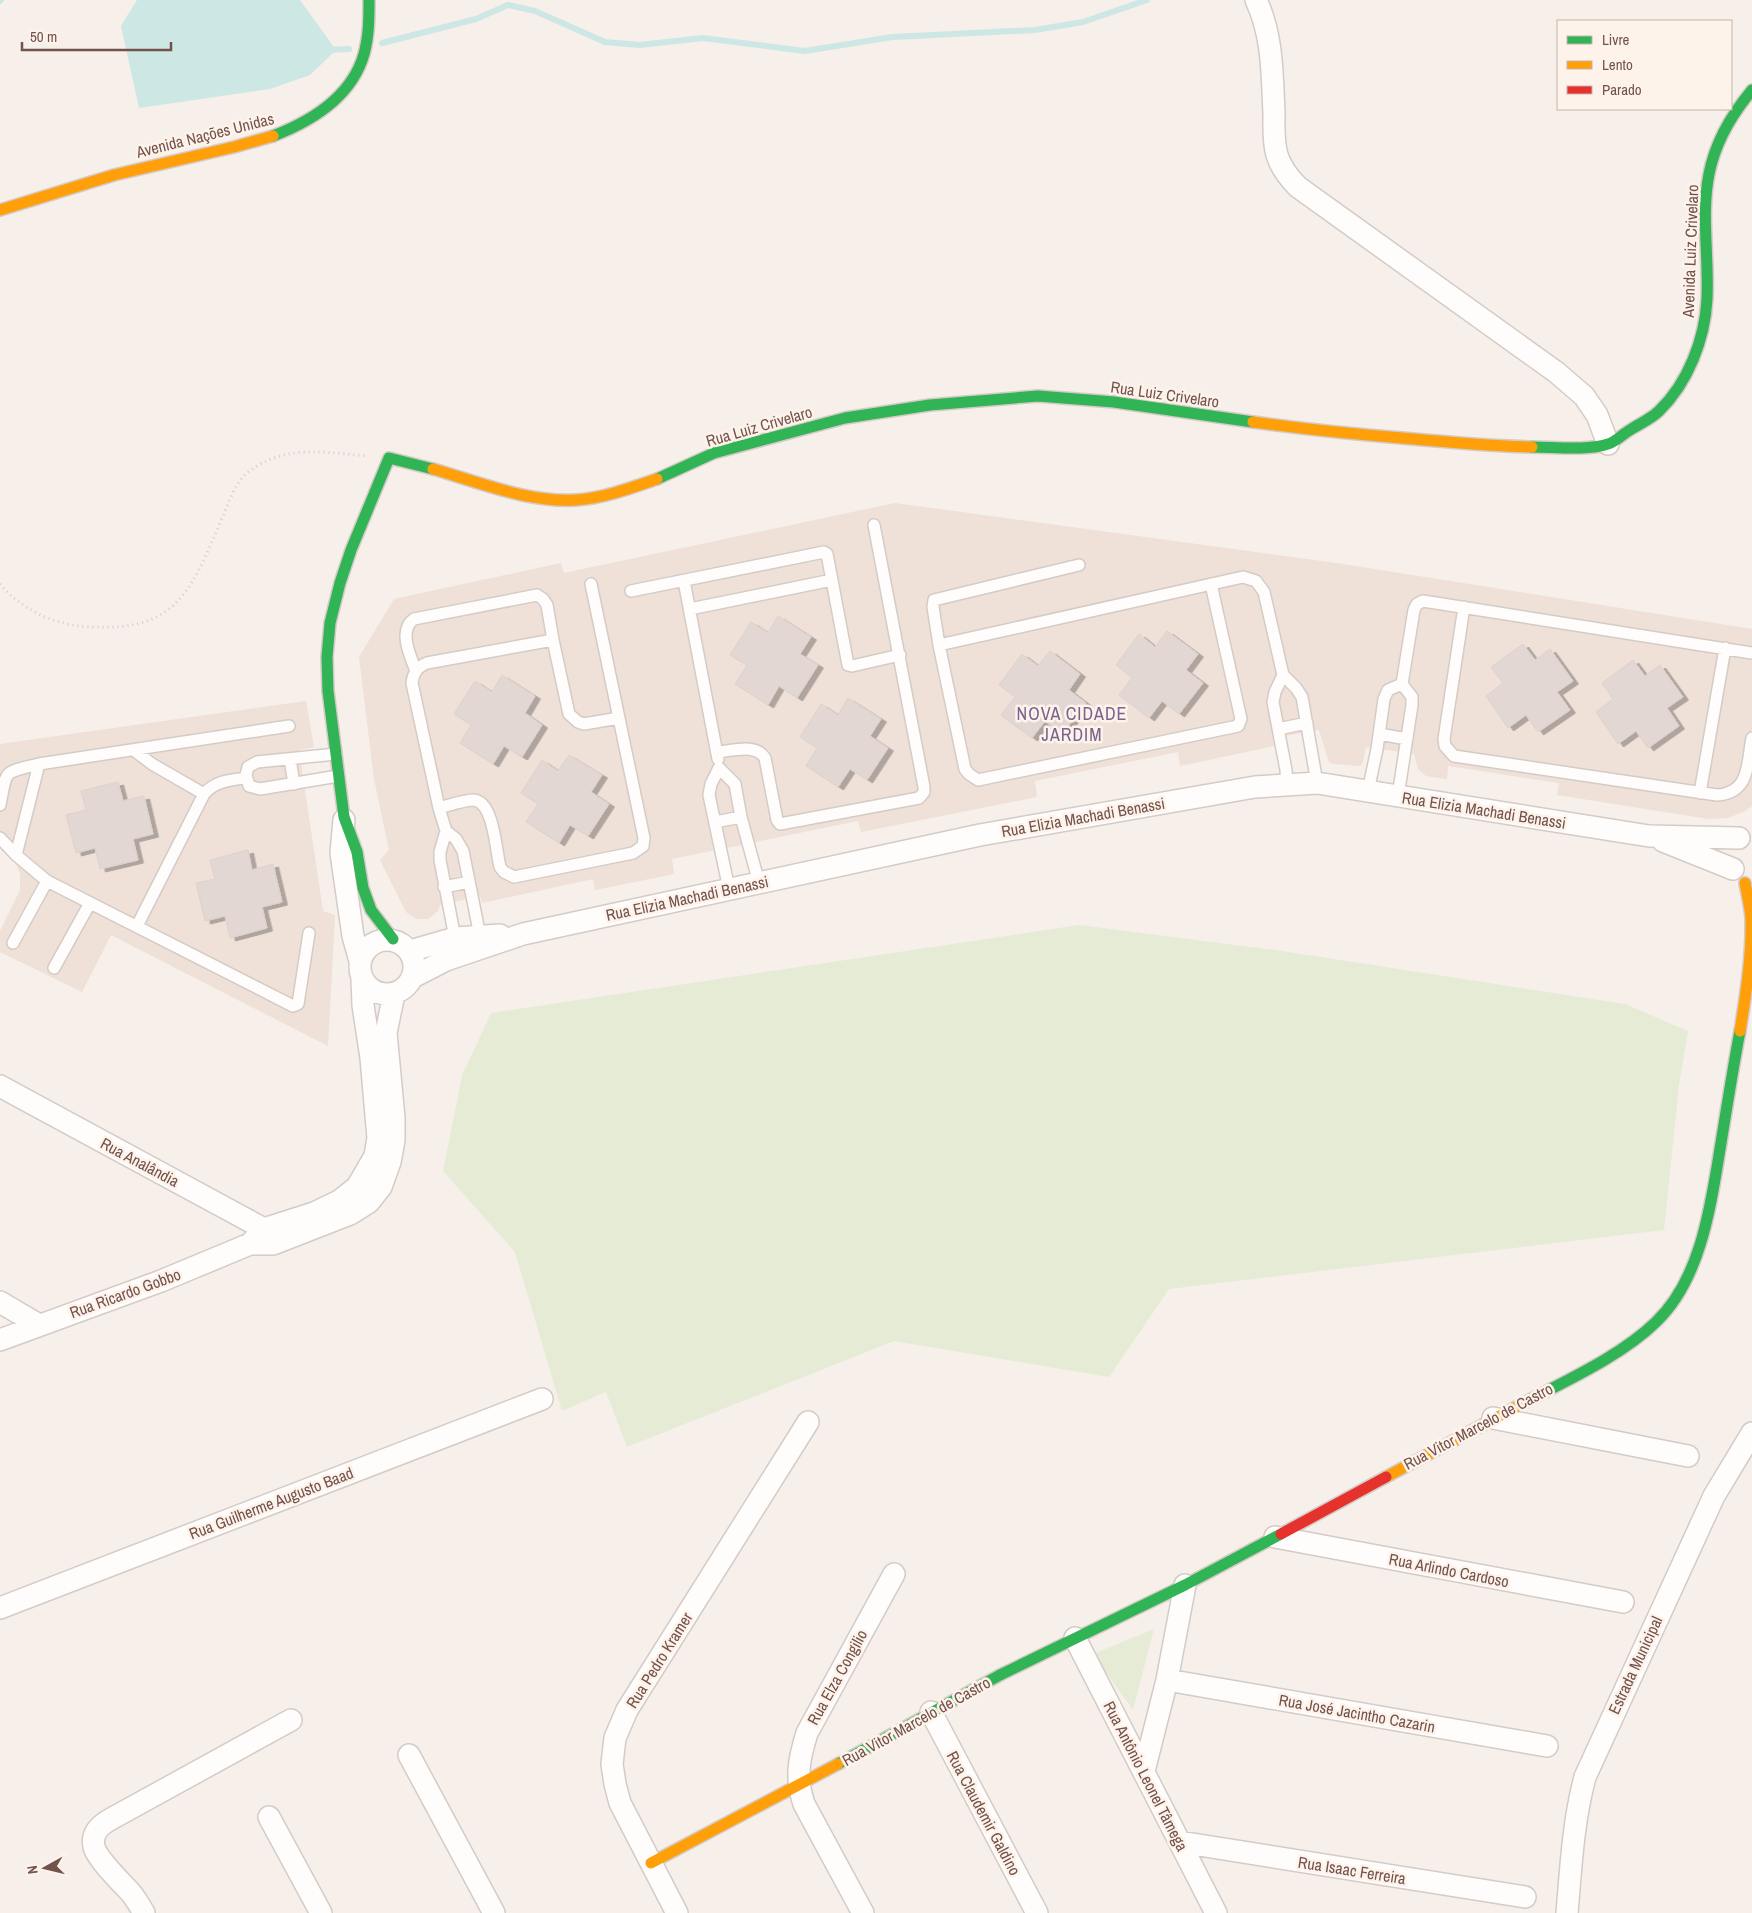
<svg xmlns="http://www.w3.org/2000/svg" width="1752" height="1913" viewBox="0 0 1752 1913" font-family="'Archivo Narrow',sans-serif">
	<defs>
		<filter id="shadow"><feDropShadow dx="5.5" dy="3" stdDeviation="0" flood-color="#0004"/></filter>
	</defs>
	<rect width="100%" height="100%" fill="#f6efea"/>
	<path fill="#efe0d8" d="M895,503L1343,564L1752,629V806L1745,811L1728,818L1709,819L1557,795L1559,783L1448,766L1447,779L1426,776L1418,769L1414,754L1366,747L1363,762L1360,766L1335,764L1329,762L1319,730L1273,738L1274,746L1180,766L1178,752L1035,781L1037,797L861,832L858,821L672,859L674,874L595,890L593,879L482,903L480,896L440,905L438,911L428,919H416L406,912L380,860L389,850L374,779L359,657L394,599L561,563L564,573Z
		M306,701L314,747L299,750L323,911L335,915L328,1046L111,935L82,992L0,952V931L20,890V874L15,860L0,844V744Z"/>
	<path fill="#e6ebd6" d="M1079,925L1282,951L1625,1004L1688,1031L1679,1085L1664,1230L1169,1289L1109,1377L894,1341L627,1447L606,1392L562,1411L515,1252L443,1171L462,1076L491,1013Z
		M1154,1629L1133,1710L1093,1654Z"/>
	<path fill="#cde7e4" d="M137,0H300L336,50L310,75L270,89L139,108L121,26Z"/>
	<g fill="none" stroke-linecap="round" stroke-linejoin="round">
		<path stroke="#cde7e4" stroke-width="6" d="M0,1L1,0
			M382,43L476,19L508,5L535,11L605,42L640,45L703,38L805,51L892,37L1035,30L1083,22L1147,0
			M328,50L349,49"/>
	</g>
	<path fill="#e2d7d2" stroke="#ded1cd" filter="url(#shadow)" d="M778,616L811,637L800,654L818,665L797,698L779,686L768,705L735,684L747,665L730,655L751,622L768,633Z
		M1167,631L1198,654L1186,670L1203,683L1179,714L1162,701L1149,718L1119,695L1132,678L1116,665L1139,634L1155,647Z
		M1523,644L1535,660L1550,649L1573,681L1557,692L1570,710L1538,732L1526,715L1508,728L1486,696L1503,683L1491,667Z
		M1050,651L1080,674L1069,690L1086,703L1062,734L1045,721L1032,738L1001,715L1015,697L999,685L1022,654L1038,666Z
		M1633,660L1645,676L1660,665L1683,697L1667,708L1679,726L1648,748L1636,731L1618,744L1596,712L1613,699L1602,683Z
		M502,675L535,696L525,713L542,725L522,757L504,746L493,764L460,743L471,725L454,714L475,681L492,692Z
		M848,698L881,719L870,736L888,748L867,780L850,769L838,787L806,766L817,748L800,737L821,704L838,715Z
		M569,755L602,775L591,792L609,804L588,836L570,825L559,843L526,822L538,804L521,793L542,760L558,771Z
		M118,782L123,801L144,796L153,834L133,839L138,860L100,869L95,848L76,853L66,815L86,810L81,791Z
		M248,850L252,870L273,864L282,902L262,907L267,928L230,938L225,916L205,921L196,883L215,879L210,860Z"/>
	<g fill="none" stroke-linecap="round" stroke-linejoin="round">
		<defs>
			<path id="lane" d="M1079,565L934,600L933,607L939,645L965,769L969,774L978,780L1238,726L1241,719L1211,584
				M684,581L718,759
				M631,591L824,552L827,554L848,665L852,666L900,655
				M1464,607L1444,739L1445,746L1454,756L1717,795C1750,793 1747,764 1752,738
				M690,609L832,580
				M939,645L1243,577L1256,581L1264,592L1283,675
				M416,671C410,656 398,630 414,619L537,595L543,599L547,605L553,640L569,714L578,722L584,724L619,718
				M1402,684L1414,610L1417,604L1423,601L1752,653
				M1278,729L1307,723
				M1379,734L1407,739
				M135,751L152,764L204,794
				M717,752C733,751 756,743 765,758L777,820L780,824L919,798L924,792V787L874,525
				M336,754L257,762L248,767L246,775L249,786L260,789L338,776
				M290,759L294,784
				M1287,784L1286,770L1273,702L1275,692L1283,675L1296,688L1302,697L1317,783
				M1368,791L1377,749L1384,699L1388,690L1402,684L1412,697V705L1398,796
				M1700,793L1725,648
				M0,805C7,769 2,773 39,764L289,726
				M439,808C450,805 464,800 474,800C494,802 496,852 500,867L504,872L514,877L633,853L643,846L644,838L591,584
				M715,822L741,817
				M446,831L439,808L412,683C413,673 417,667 427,663L553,640
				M0,838L16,855L47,881L293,1006L298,1004L309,933
				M16,855L39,764
				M444,887L469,882
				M729,889L709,795L711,784L719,768L735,784L741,817L759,883
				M137,926L204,794C215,781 230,780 246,778
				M455,938L440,860V852L446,831L456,839L463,851L480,936
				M13,943L47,881
				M54,968L90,903"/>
			<path id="street" d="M1256,0C1273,36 1272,74 1274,113C1274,126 1273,142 1277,155C1281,168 1289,178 1298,187L1556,372L1584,396L1597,415L1608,444
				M344,820L341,853L353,936L360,961
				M1663,841L1733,869
				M360 967a27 27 0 1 1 54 0a27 27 0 1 1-54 0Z
				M410,951L455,938L500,935
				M413,977L446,960L523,934L980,835L1255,787L1317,783L1649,836L1739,838
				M0,1086L264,1229L271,1242
				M250,1244L264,1229L314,1213L339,1201L357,1187L375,1156L378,1138L371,1058L363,1005L362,978
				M0,1302L39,1325
				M0,1340L161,1281L250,1244H273L350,1214L369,1202L381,1187L390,1162L394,1140V1118L386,1033L394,994
				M1493,1418L1688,1456
				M1275,1537L1623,1602
				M0,1608L542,1399
				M1075,1638L1216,1913
				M1167,1680L1547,1746
				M931,1712L1037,1913
				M409,1755L494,1913
				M1144,1771L1167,1680L1185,1585
				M269,1817L321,1913
				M1180,1842L1525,1897
				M144,1913C140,1906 136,1899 131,1893C122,1883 97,1859 94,1847C91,1833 100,1825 111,1819L291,1720
				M677,1913L620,1803L615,1784L612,1764L615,1738L627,1710L808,1422
				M863,1913L804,1804C795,1777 799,1759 807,1733L894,1574
				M1567,1913C1571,1867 1573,1822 1585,1777L1714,1496L1752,1433"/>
			<path id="fast" d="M273,136C312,121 352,96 364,54C369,36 369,18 369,0
				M1532,447C1555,447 1586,451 1608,444C1615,442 1623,434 1630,430C1639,424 1651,419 1659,411C1688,383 1705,339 1707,299C1709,257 1701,214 1709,174C1715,143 1732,114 1752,90
				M657,479L714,453L845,418L930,405L1038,396L1114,402L1253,422
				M393,939L371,910L363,888L357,852L344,817L328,691L327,657L330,623L340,583L351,550L389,458L433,469
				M1520,1405C1563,1382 1620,1357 1656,1322C1702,1278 1711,1203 1721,1143C1727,1106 1733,1068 1740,1031
				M838,1764L1000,1675L1185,1585L1281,1534"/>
			<path id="slow" d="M0,210L114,175L234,147L273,136
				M1253,422C1303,429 1352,434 1402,438C1445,442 1488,446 1532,447
				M433,469C478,482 529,503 576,500C604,498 631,488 657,479
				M1740,1031C1746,994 1752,955 1751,918C1750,906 1747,894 1745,883
				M1386,1477L1520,1405
				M651,1863L838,1764"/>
			<path id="jam" d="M1281,1534L1386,1477"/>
		</defs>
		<use href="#lane" stroke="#d4cbc7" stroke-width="14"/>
		<use href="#street" stroke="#d4cbc7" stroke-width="24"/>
		<use href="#fast" stroke="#d5cbc6" stroke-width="14"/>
		<use href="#slow" stroke="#d5cbc6" stroke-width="14"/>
		<use href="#jam" stroke="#d5cbc6" stroke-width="14"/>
		<path stroke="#d7cdcb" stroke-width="3" stroke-dasharray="1 4" stroke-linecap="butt" d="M0,584C24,612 57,626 93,627C180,632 193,585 223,516C229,502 235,483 247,473C283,444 323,452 366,456"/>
		<use href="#lane" stroke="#fefdfc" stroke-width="11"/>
		<use href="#street" stroke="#fefdfc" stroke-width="21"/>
		<use href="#fast" stroke="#30b455" stroke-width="11"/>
		<use href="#slow" stroke="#ff9f0a" stroke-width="11"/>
		<use href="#jam" stroke="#e5322d" stroke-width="11"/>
	</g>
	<g text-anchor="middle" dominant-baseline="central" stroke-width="5" stroke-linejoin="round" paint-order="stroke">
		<g font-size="16" fill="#72534c" stroke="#fef3eb">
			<text transform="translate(205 135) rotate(-14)">Avenida Nações Unidas</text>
			<text transform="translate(1690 251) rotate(-88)">Avenida Luiz Crivelaro</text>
			<text transform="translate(1165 394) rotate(8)">Rua Luiz Crivelaro</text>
			<text transform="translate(759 426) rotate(-16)">Rua Luiz Crivelaro</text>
			<text transform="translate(1484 810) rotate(9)">Rua Elizia Machadi Benassi</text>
			<text transform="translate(1083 817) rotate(-10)">Rua Elizia Machadi Benassi</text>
			<text transform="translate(687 898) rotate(-12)">Rua Elizia Machadi Benassi</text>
			<text transform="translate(140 1162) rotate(28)">Rua Analândia</text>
			<text transform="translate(125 1293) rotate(-20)">Rua Ricardo Gobbo</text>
			<text transform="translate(1478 1426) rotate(-28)">Rua Vitor Marcelo de Castro</text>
			<text transform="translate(271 1503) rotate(-21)">Rua Guilherme Augusto Baad</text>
			<text transform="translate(1449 1570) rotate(11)">Rua Arlindo Cardoso</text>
			<text transform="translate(659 1660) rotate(-58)">Rua Pedro Kramer</text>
			<text transform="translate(1635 1665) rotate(-65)">Estrada Municipal</text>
			<text transform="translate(837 1677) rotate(-61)">Rua Elza Congilio</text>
			<text transform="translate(1357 1713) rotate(10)">Rua José Jacintho Cazarin</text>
			<text transform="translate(916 1721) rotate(-29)">Rua Vitor Marcelo de Castro</text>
			<text transform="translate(1146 1776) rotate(63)">Rua Antônio Leonel Tâmega</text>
			<text transform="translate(984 1813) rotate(62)">Rua Claudemir Galdino</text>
			<text transform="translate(1352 1870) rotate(9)">Rua Isaac Ferreira</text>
		</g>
		<g font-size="18" letter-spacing="1" fill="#78648e" stroke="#fef3eb">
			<text x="1072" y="713">NOVA CIDADE<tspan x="1072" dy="21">JARDIM</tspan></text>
		</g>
	</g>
	<rect x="1557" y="20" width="175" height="90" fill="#fef3eb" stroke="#c6b3ab"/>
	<rect x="1567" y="36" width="25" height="8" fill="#30b455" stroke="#c6b3ab"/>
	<text x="1602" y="45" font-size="15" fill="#72534c">Livre</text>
	<rect x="1567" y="61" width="25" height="8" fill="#ff9f0a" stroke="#c6b3ab"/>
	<text x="1602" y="70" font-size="15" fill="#72534c">Lento</text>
	<rect x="1567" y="86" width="25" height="8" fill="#e5322d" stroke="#c6b3ab"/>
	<text x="1602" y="95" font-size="15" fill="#72534c">Parado</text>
	<g transform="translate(45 1868) rotate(262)" stroke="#fef3eb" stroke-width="4" paint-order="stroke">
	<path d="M0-4L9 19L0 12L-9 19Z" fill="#72534c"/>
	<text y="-8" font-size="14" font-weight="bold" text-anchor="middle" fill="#72534c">N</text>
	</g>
	<path d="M22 42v8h149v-8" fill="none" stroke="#72534c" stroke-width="2.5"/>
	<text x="30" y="42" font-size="15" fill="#72534c" stroke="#fef3eb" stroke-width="4" paint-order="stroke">50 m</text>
</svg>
